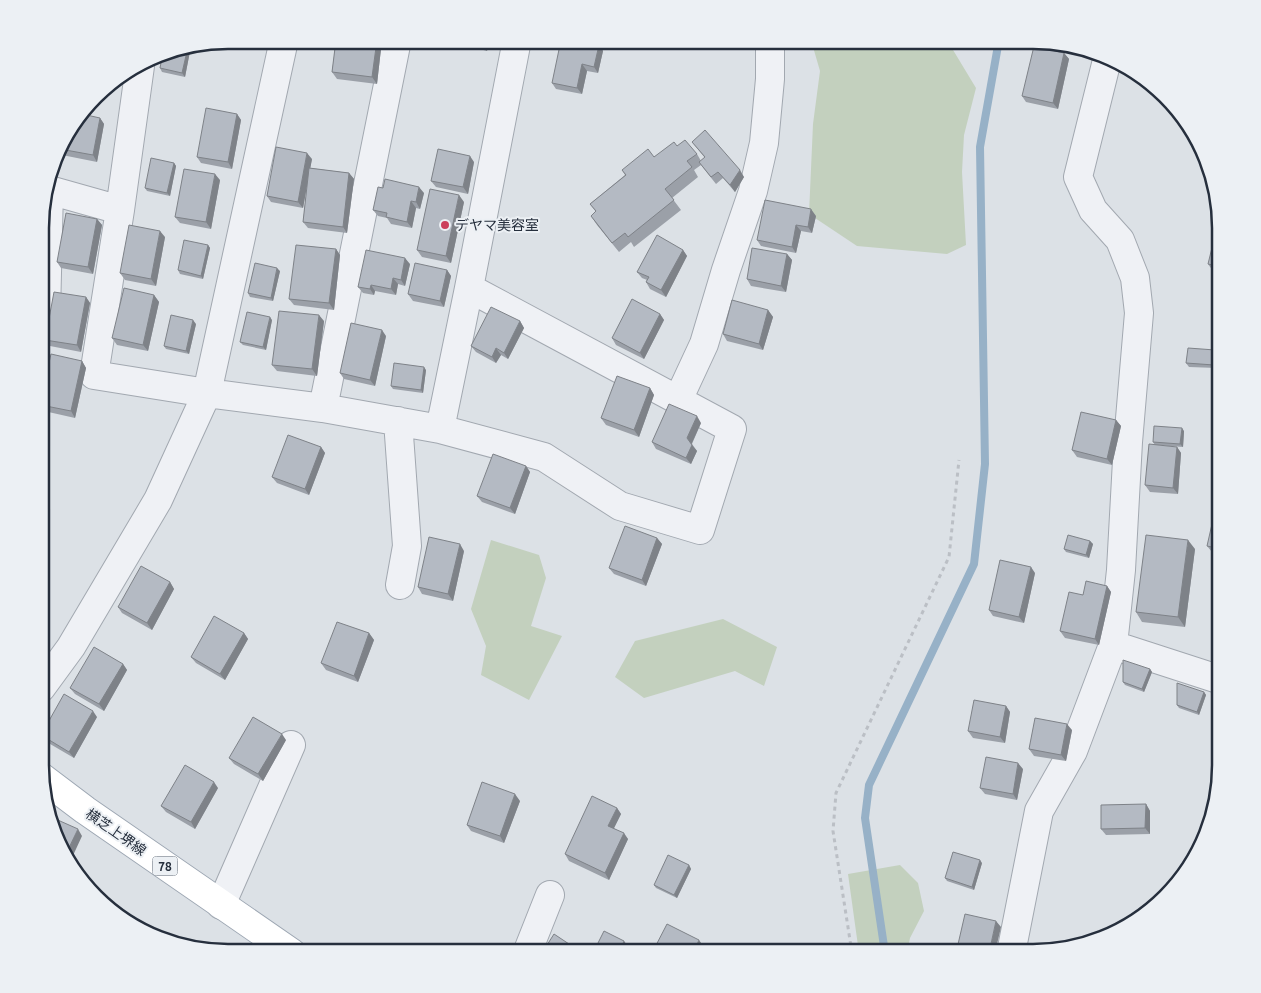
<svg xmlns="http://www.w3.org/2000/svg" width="1261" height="993" viewBox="0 0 1261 993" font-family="Ubuntu,'Noto Sans JP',sans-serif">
	<rect width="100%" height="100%" fill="#dce1e6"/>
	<path fill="#c3d0be" d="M811,40H947L976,88L964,135L962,172L966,245L947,254L857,246L809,214L813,124L820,71Z
		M491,540L539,555L546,578L531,626L562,636L529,700L481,675L486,646L471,609Z
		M723,619L777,647L764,686L735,671L644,698L615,677L635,641Z
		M900,865L918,883L924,911L910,938L907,953H859L848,874Z"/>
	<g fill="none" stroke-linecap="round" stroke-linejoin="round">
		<path stroke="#97b1c7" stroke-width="8" d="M885,953L865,818L869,785L974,564L985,464L980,147L999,40"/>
		<defs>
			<path id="minor" d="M140,66L120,210L94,375L207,393L323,408L440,429L544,457L620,506L700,530L732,429L469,288
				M41,312L46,314L49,190L120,210
				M678,400L704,344L726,270L753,191L764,143L770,79V40
				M323,408L397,40
				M398,421L407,546L400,585
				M440,429L469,288L517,40
				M1113,645L1221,680
				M41,688L71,647L158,500L207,393L284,40
				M221,905L291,745
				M527,953L550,895
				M1011,953L1039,811L1073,751L1113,645L1121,570L1128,442L1139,313L1135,278L1120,240L1093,210L1078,177L1108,56"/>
			<path id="major" d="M40,776L85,810L292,953"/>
		</defs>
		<use href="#minor" stroke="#a2a8b0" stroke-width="30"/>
		<use href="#major" stroke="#9ca6b2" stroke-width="30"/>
		<path stroke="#bbbfc5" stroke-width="3" stroke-dasharray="4 4" stroke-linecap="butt" d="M852,953L833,831L836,793L949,557L959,460"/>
		<use href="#minor" stroke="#eff1f5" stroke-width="28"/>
		<use href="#major" stroke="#fff" stroke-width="28"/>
	</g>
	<path fill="#9ba0a8" d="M226,40H256L255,45Z
		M302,40H382L377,84L337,79L332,72L336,41L335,48L303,42Z
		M458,40H489L487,51L461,44Z
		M590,43L599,45L603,51L598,73L587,71L582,94L556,89L552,83Z
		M191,46L185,77L162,72L160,68L167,50Z
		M1064,53L1069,59L1058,109L1026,102L1022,96Z
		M237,114L241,120L232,169L201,163L197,157Z
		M100,118L104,124L97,162L62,155L59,151L65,134Z
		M692,142L744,177L735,192L723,178L716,184L701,165L694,170L698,177L672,198L681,210L634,247L631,242L619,252L597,225L591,216L596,212L590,204L625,175L622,170L654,157L677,146L697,154L701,161L705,158Z
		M312,159L310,168L349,173L354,179L347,233L308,228L303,222L308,179L303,208L271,202L267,196Z
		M474,162L468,194L436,187L431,181Z
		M174,163L176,166L170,196L147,191L145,188Z
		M220,180L211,229L180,223L175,217Z
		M383,188L424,193L420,209L416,208L412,228L391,224L387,218L378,216L373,210Z
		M464,202L451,263L422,257L417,250Z
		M816,216L812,233L801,231L796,253L761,246L757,240Z
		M97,219L102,225L93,274L61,268L57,262Z
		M1221,228V273L1213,271L1208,264Z
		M165,237L156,286L125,280L120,273Z
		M208,245L210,248L203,279L180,274L178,270Z
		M336,249L340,255L334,310L294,305L289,299Z
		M683,250L687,256L666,297L650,289L646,282L647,280L642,278L637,272Z
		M787,254L792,260L786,292L751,286L747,279Z
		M410,264L405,286L398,284L396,295L375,291L374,295L363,293L358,287Z
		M447,270L451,276L444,307L413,301L408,294Z
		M280,271L273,301L250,297L248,293Z
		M154,295L159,302L148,351L117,345L112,338Z
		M86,297L90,303L81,352L50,346L45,340Z
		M768,310L773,317L763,350L727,341L723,334Z
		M660,314L664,320L644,359L616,345L612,338Z
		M272,320L266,350L243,345L240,342Z
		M324,321L317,376L277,371L272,365Z
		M520,321L524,328L508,359L501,355L496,363L476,352L471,346Z
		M196,324L189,354L166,349L164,346Z
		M386,336L375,386L344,379L340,373Z
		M1215,350L1218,353L1217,368L1189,367L1186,363Z
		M82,361L86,368L75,418L44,411L41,406V398Z
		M426,370L423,393L393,389L391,386Z
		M650,388L654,395L639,437L606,425L601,418Z
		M1116,420L1121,426L1112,465L1077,457L1072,450Z
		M701,423L692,444L697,451L691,464L656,449L652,442Z
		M1184,431L1183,447L1155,445L1153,442Z
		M321,447L325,453L309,495L277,483L272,477Z
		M1177,447L1181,453L1178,494L1150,492L1145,485Z
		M526,466L530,472L515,514L482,502L477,496Z
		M1221,503V554L1212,552L1207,546Z
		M657,538L662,544L646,586L614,574L609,568Z
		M1090,541L1093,544L1089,558L1066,552L1064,549Z
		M1195,549L1185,627L1142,622L1136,612Z
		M464,551L453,601L422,594L418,587Z
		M1035,573L1024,623L993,616L989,610Z
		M170,582L174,589L152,630L122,613L118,607Z
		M1107,586L1111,592L1099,645L1065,638L1060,631L1083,595Z
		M244,633L248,639L225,680L196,663L191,657Z
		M369,633L374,640L358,682L326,670L321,663Z
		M123,664L127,670L104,711L75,694L70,688Z
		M1150,669L1152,672L1144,692L1125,685L1123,682Z
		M1204,692L1206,695L1199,715L1179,708L1177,705Z
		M1006,706L1010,712L1005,743L973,738L968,731Z
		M97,717L74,758L45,741L41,735Z
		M1072,730L1066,761L1034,756L1029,749Z
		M286,740L263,781L234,764L229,758Z
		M1023,769L1017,800L985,794L980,788Z
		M218,788L195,829L166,812L161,806Z
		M520,801L504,843L471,831L467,825Z
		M1146,804L1150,811V834L1106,835L1101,829Z
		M617,808L621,814L614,828L628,839L609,880L569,861L565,854Z
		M982,863L974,890L947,881L945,878Z
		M689,865L691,869L677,898L656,888L654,885Z"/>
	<path fill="#7e8288" d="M251,40H256L255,45Z
		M331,40H336L335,48L330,41Z
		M377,40H382L377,84L372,77Z
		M483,40H489L487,51L482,44Z
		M585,40H591L589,48L585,42Z
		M599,45L603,51L598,73L594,67Z
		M191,46L185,77L182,73L188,47Z
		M1064,53L1069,59L1058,109L1053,103Z
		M582,64L587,71L582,94L577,88Z
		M237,114L241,120L232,169L228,162Z
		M100,118L104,124L97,162L93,155Z
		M307,153L312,159L303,208L298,202Z
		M470,156L474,162L468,194L463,187Z
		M174,163L176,166L170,196L167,193Z
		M740,170L744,177L735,192L730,185Z
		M349,173L354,179L347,233L343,227Z
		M215,174L220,180L211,229L206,222Z
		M419,187L424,193L420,209L416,202Z
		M459,195L464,202L451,263L446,256Z
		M411,201L416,208L412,228L407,222Z
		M811,209L816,216L812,233L808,227Z
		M97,219L102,225L93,274L88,267Z
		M796,225L801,231L796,253L792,247Z
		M160,231L165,237L156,286L151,279Z
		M208,245L210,248L203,279L201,276Z
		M336,249L340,255L334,310L329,303Z
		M683,250L687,256L666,297L661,290Z
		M787,254L792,260L786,292L781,286Z
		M405,258L410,264L405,286L401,280Z
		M277,268L280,271L273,301L271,298Z
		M447,270L451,276L444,307L440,301Z
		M393,278L398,284L396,295L391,289Z
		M371,285L375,291L374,295L370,289Z
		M154,295L159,302L148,351L143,345Z
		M86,297L90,303L81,352L77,345Z
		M768,310L773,317L763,350L759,344Z
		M660,314L664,320L644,359L640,353Z
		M319,315L324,321L317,376L312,369Z
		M270,317L272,320L266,350L263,347Z
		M193,320L196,324L189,354L186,351Z
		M520,321L524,328L508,359L504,353Z
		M382,330L386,336L375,386L370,380Z
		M496,348L501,355L496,363L492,357Z
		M1215,350L1218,353L1217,368L1214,365Z
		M82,361L86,368L75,418L71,411Z
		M424,367L426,370L423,393L421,390Z
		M650,388L654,395L639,437L634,430Z
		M697,416L701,423L691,445L687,438Z
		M1116,420L1121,426L1112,465L1107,459Z
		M1182,428L1184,431L1183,447L1180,444Z
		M692,445L697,451L691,464L686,458Z
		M321,447L325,453L309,495L305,489Z
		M1177,447L1181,453L1178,494L1173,488Z
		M526,466L530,472L515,514L510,508Z
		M657,538L662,544L646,586L642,580Z
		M1188,540L1195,549L1185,627L1178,617Z
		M1090,541L1093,544L1089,558L1086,555Z
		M460,544L464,551L453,601L448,594Z
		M1031,567L1035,573L1024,623L1019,617Z
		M170,582L174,589L152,630L147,623Z
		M1107,586L1111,592L1099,645L1095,639Z
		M244,633L248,639L225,680L220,674Z
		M369,633L374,640L358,682L354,676Z
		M123,664L127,670L104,711L99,704Z
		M1150,669L1152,672L1144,692L1142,689Z
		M1204,692L1206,695L1199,715L1197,712Z
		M1006,706L1010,712L1005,743L1000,737Z
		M93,711L97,717L74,758L69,752Z
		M1067,724L1072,730L1066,761L1061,755Z
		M282,734L286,740L263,781L258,774Z
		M1018,763L1023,769L1017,800L1013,794Z
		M214,782L218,788L195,829L191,822Z
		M515,794L520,801L504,843L500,836Z
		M1146,804L1150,811V834L1145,828Z
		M617,808L621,814L612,832L608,826Z
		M78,829L82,836L70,862L65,856Z
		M624,833L628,839L609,880L605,873Z
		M980,860L982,863L974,890L972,887Z
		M689,865L691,869L677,898L674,895Z
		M996,921L1001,927L995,953H989Z
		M699,940L704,947L700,953H693Z
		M624,941L627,945L623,953H619Z"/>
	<path fill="#b4bac3" stroke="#7e8288" d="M336,40H377L372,77L332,72Z
		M467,40H483L482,44Z
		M561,40H585V42L599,45L594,67L582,64L577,88L552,83Z
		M1034,46L1064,53L1053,103L1022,96Z
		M188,47L182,73L160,68L163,52L167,50Z
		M206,108L237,114L228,162L197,157Z
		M82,114L100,118L93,155L60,149L65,134Z
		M705,130L740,170L730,185L718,172L711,177L699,162L705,157L692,142Z
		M685,140L697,154L687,161L692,167L665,189L674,200L628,237L625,233L612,243L591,216L596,211L590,204L626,175L622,170L648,149L654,157L674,142L677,146Z
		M276,147L307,153L298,202L267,196Z
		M438,149L470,156L463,187L431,181Z
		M151,158L174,163L167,193L145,188Z
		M309,168L349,173L343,227L303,222Z
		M184,169L215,174L206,222L175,217Z
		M385,179L419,187L416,202L411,201L407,222L386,217L387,213L373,210L378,187L383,188Z
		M430,189L459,195L446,256L417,250Z
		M765,200L811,209L808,227L796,225L792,247L757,240Z
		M66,213L97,219L88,267L57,262Z
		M1219,219L1221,228V267L1208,264Z
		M129,225L160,231L151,279L120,273Z
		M657,235L683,250L661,290L646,282L649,277L637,272Z
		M184,240L208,245L201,276L178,270Z
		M296,245L336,249L329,303L289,299Z
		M752,248L787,254L781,286L747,279Z
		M366,250L405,258L401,280L393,278L391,289L371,285L370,289L358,287Z
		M255,263L277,268L271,298L248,293Z
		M415,263L447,270L440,301L408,294Z
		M124,288L154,295L143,345L112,338Z
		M54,292L86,297L77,345L45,340Z
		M632,299L660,314L640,353L612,338Z
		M732,300L768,310L759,344L723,334Z
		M491,307L520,321L504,353L496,348L492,357L471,346Z
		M279,311L319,315L312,369L272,365Z
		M247,312L270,317L263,347L240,342Z
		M171,315L193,320L186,351L164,346Z
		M351,323L382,330L370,380L340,373Z
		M1188,348L1215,350L1214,365L1186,363Z
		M51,354L82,361L71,411L41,405V398Z
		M394,363L424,367L421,390L391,386Z
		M617,376L650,388L634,430L601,418Z
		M669,404L697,416L687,438L692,445L686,458L652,442Z
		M1081,412L1116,420L1107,459L1072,450Z
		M1154,426L1182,428L1180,444L1153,442Z
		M288,435L321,447L305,489L272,477Z
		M1149,444L1177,447L1173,488L1145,485Z
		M493,454L526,466L510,508L477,496Z
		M1217,502L1221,503V549L1207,546Z
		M625,526L657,538L642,580L609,568Z
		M1068,535L1090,541L1086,555L1064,549Z
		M1146,535L1188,540L1178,617L1136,612Z
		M429,537L460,544L448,594L418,587Z
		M1000,560L1031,567L1019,617L989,610Z
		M141,566L170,582L147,623L118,607Z
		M1086,581L1107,586L1095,639L1060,631L1069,592L1083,595Z
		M214,616L244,633L220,674L191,657Z
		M337,622L369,633L354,676L321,663Z
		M94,647L123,664L99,704L70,688Z
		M1123,660L1150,669L1142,689L1123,682Z
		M1177,683L1204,692L1197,712L1177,705Z
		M64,694L93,711L69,752L41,735Z
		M974,700L1006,706L1000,737L968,731Z
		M253,717L282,734L258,774L229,758Z
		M1035,718L1067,724L1061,755L1029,749Z
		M986,757L1018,763L1013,794L980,788Z
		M185,765L214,782L191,822L161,806Z
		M482,782L515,794L500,836L467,825Z
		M592,796L617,808L608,826L624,833L605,873L565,854Z
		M1146,804L1145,828L1101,829V805Z
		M51,817L78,829L65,856L59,848Z
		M953,852L980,860L972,887L945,878Z
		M668,855L689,865L674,895L654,885Z
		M965,914L996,921L989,953H956Z
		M667,924L699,940L693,953H652Z
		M604,931L624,941L619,953H593Z
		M554,934L578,950L576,953H542Z"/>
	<circle fill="#cc405c" stroke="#ecf0f4" stroke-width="2" cx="445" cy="225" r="5"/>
	<g text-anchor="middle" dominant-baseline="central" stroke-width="4" stroke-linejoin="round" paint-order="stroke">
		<rect fill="#ecf0f4" stroke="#616974" stroke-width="1" x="152.5" y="856.5" width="25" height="19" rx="4"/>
		<g font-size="12" font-weight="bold" fill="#262f3d">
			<text x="165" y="866">78</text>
		</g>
		<g font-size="14" fill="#262f3d" stroke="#ecf0f4" text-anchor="start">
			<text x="455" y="225">デヤマ美容室</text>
		</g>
		<g font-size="14" fill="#262f3d" stroke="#ecf0f4">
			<text transform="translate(116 832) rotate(35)">横芝上堺線</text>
		</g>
	</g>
	<path d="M0 0H1261V993H0ZM228 49H1033A179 179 0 0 1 1212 228V765A179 179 0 0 1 1033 944H228A179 179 0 0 1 49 765V228A179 179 0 0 1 228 49Z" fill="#ecf0f4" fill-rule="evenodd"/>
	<path fill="none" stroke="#262f3d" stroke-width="2.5" d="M228 49H1033A179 179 0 0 1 1212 228V765A179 179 0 0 1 1033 944H228A179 179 0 0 1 49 765V228A179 179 0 0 1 228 49Z"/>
</svg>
